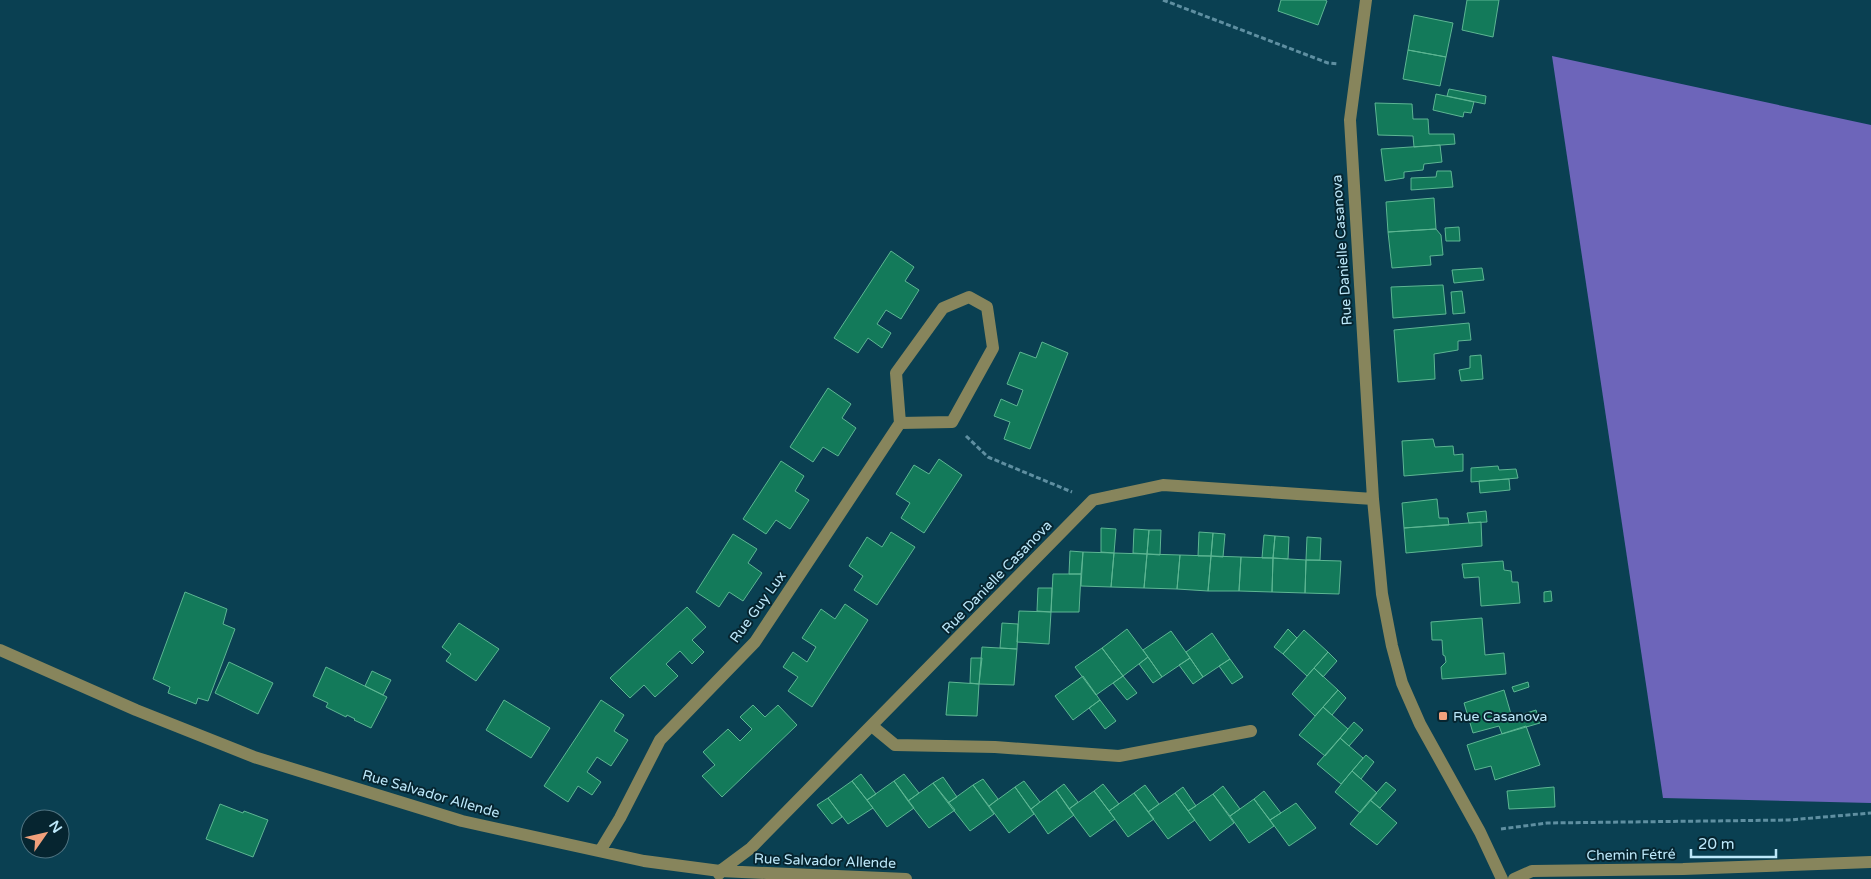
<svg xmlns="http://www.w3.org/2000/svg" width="1871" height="879" viewBox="0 0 1871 879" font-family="'Varela Round',sans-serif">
	<rect width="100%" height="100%" fill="#0a4052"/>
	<path fill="#6d65ba" d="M1552,56L1871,125V803L1663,798Z"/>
	<path fill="#137a5a" stroke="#5db693" d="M1281,0H1325L1327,1L1318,25L1278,11Z
		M1467,0H1499L1493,37L1462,30Z
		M1414,15L1453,23L1446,57L1408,50Z
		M1408,50L1446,57L1440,86L1403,79Z
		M1449,89L1486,96L1485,104L1447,96Z
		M1436,94L1474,102L1471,113L1464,112L1463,117L1433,110Z
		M1375,103L1412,104L1413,119H1428L1429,134H1454L1455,144L1414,147L1413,136L1378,135Z
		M1440,145L1442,162L1424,164L1423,170L1404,172V178L1385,181L1381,149Z
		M1437,171H1451L1453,187L1411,190V178L1436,177Z
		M1434,198L1436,229L1388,232L1386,202Z
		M1459,227L1460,241H1446L1445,228Z
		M1436,229L1441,235L1443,255L1430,256L1431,265L1392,268L1388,232Z
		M891,251L914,267L905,281L919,290L901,319L886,310L877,324L891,333L882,348L868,338L858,353L834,338Z
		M1482,268L1484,280L1454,283L1452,270Z
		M1443,285L1446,314L1393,318L1391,287Z
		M1462,291L1465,313L1453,314L1451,292Z
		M1469,323L1471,340L1458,341V350L1434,354L1435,379L1398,382L1394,330Z
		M1042,342L1068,353L1030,449L1004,439L1010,422L994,416L1001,399L1017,406L1023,390L1007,384L1020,352L1036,358Z
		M1481,355L1483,379L1461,381L1459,370L1470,368V356Z
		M828,388L851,404L842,418L856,428L838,456L823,447L813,462L790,447Z
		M1433,439L1435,447L1453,446L1454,455L1463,454V471L1404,476L1402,441Z
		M939,459L962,475L924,533L901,518L910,503L896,494L914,465L929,474Z
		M781,461L804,476L795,491L809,500L790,529L776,520L766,534L743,519Z
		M1498,466L1499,470L1516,469L1518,478L1471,482V468Z
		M1509,479L1510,490L1480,493L1479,481Z
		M1437,499L1439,518H1448L1449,525L1404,528L1402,503Z
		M1486,511L1487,522L1469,523L1467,513Z
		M1481,522L1482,546L1406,553L1404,528Z
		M1101,528L1116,529L1114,553L1101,552Z
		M1134,529L1149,530L1147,554L1133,553Z
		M1149,530H1161L1160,555L1147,554Z
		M891,532L915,547L877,605L854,590L863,576L849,566L867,537L882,547Z
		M1199,532L1213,533L1211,556H1198Z
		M1213,533L1225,534L1223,557L1211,556Z
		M733,534L757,549L748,563L762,573L743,601L729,592L719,607L696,592Z
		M1264,535L1275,536L1273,558H1262Z
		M1275,536L1289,537L1288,559L1273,558Z
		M1307,537L1321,538L1320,560H1306Z
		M1070,551L1083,552L1081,574H1069Z
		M1083,552L1114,553L1111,587L1081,586Z
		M1114,553L1147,554L1144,588L1111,587Z
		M1147,554L1180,555L1177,589L1144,588Z
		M1180,555L1211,556L1208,591L1177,589Z
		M1211,556L1241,557L1239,591H1208Z
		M1241,557L1273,558L1272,592L1239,591Z
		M1273,558L1306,560L1305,593L1272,592Z
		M1306,560L1341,561L1339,594L1305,593Z
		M1503,561L1504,570L1511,571L1512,582H1518L1520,603L1481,606L1479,577L1464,578L1462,564Z
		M1053,574H1081L1079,612H1051Z
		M1038,588H1052L1051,612L1037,611Z
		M1551,591L1552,601L1544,602V592Z
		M185,592L227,609L223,624L235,629L208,701L198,698L196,704L168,693L170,687L153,679Z
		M845,604L868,620L812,707L788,691L798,677L783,667L793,652L807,662L816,647L802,638L821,609L835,619Z
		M687,607L706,627L692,640L704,652L692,664L680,651L666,664L678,676L655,697L644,685L630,698L610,678Z
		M1019,611L1051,612L1049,644L1017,642Z
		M1482,618L1485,655L1504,653L1506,674L1442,679L1441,667L1446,662L1445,656L1443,655L1442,640H1432L1431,622Z
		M459,623L499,649L476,681L446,661L451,654L442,647Z
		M1002,623L1018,624L1017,649L1000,648Z
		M1127,629L1148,657L1123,676L1102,648Z
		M1288,629L1297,638L1283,654L1274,647Z
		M1304,630L1328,652L1307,676L1283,654Z
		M1171,631L1190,658L1162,677L1143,650Z
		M1212,633L1230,659L1203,677L1186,652Z
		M982,647L1017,649L1014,685L979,684Z
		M1102,648L1123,676L1096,695L1075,667Z
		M1328,652L1337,661L1323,677L1314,668Z
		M1148,657L1162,677L1153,683L1139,664Z
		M971,658H982L979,684L970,683Z
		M1190,658L1203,677L1193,684L1179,665Z
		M1230,659L1243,677L1232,684L1219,666Z
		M229,662L273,683L258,714L215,693Z
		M326,667L387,697L371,728L354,720L355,719L347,715L346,717L326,707L328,703L313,696Z
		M1314,668L1338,690L1315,716L1292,694Z
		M372,671L391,680L383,695L365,686Z
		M1083,676L1100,700L1073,720L1055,696Z
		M1123,676L1137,693L1127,700L1113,683Z
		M949,682L979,684L977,716L946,715Z
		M1528,682L1529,687L1514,692L1512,687Z
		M1338,690L1346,698L1332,715L1323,707Z
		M1504,690L1513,721L1522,718L1520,715L1536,710L1540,723L1502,734L1499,726L1473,733L1464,703Z
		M504,700L550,728L531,758L486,730Z
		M601,700L624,715L614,731L628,740L611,766L597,757L587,772L601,782L592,795L578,786L568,802L544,786Z
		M1100,700L1116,721L1105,729L1089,708Z
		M753,705L765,717L778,705L797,725L722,797L702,776L715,765L703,752L728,729L740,741L752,729L740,717Z
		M1323,707L1348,729L1325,756L1299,735Z
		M1354,722L1363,730L1349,746L1340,738Z
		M1526,726L1540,765L1495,780L1491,766L1475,770L1467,745Z
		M1340,738L1363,758L1341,784L1317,764Z
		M1366,755L1374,762L1361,779L1352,771Z
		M1352,771L1377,793L1360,813L1335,792Z
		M861,774L876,794L867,800L852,781Z
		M904,774L919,793L908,801L894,781Z
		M943,777L957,797L948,803L933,783Z
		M983,779L998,799L989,806L973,785Z
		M852,781L873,808L848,824L828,798Z
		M894,781L914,808L887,827L867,800Z
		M1024,781L1040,802L1031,809L1015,787Z
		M1386,782L1396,790L1380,808L1370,800Z
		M933,783L955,810L929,828L908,801Z
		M1064,784L1078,802L1069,809L1056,790Z
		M1103,784L1119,804L1109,811L1094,791Z
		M973,785L994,814L970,831L948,803Z
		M1145,785L1159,804L1148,812L1134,793Z
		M1223,786L1240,809L1230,816L1213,794Z
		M1015,787L1034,814L1009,833L989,806Z
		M1183,787L1196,806L1188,811L1175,793Z
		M1554,787L1555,807L1509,809L1507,791Z
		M1056,790L1074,815L1048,834L1031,809Z
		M1094,791L1115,819L1090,837L1069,809Z
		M1264,791L1281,813L1270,820L1254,799Z
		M1134,793L1154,819L1128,837L1109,811Z
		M1175,793L1195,820L1168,839L1148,812Z
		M1213,794L1234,823L1210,841L1188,811Z
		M828,798L842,817L832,824L817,805Z
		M1254,799L1274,826L1249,843L1230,816Z
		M1370,800L1397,823L1377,845L1350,824Z
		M1296,803L1316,828L1289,846L1270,820Z
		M220,804L243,813L244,811L268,820L253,857L206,839Z"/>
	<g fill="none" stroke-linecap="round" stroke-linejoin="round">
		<path stroke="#5f8fa1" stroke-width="3" stroke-dasharray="5 2.5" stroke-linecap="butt" d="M1163,0L1307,55L1328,63L1338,64
			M966,436L988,457L1072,492
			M1501,829L1547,823L1789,820L1871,813"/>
		<path stroke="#87855c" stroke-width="12" d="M1366,0L1350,120L1373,499L1382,594L1392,646L1402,683L1420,724L1480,832L1502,879
			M0,650L136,710L254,757L462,821L644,861L720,871L906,879
			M872,726L895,745L995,747L1119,756L1251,731
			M600,851L620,818L660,740L755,642L900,423L952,422L993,348L987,307L969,297L943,308L896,373L900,423
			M719,874L720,871L751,848L1093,500L1163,485L1373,499
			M1514,879L1532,871L1683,869L1871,862"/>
	</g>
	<rect fill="#f1a17c" stroke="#062530" stroke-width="2" x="1438" y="711" width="10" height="10" rx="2.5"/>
	<g text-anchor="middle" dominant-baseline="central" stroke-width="4" stroke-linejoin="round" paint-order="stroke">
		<g font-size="14" fill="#bde8fa" stroke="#062530">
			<text transform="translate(1342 250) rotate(-94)">Rue Danielle Casanova</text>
			<text transform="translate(997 577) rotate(-46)">Rue Danielle Casanova</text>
			<text transform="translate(758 607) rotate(-54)">Rue Guy Lux</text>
			<text transform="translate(431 794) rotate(16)">Rue Salvador Allende</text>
			<text transform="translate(1631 855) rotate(-1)">Chemin Fétré</text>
			<text transform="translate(825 861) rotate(2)">Rue Salvador Allende</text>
		</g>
		<g font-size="14" fill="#bde8fa" stroke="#062530" text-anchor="start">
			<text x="1453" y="716">Rue Casanova</text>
		</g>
	</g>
	<g transform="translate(45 834) rotate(56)"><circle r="24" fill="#062530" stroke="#4f7381"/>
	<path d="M0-4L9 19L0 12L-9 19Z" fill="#f1a17c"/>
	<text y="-8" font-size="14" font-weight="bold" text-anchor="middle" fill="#bde8fa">N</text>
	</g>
	<path d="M1691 849v8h85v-8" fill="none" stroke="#bde8fa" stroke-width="2.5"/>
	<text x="1698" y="849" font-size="15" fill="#bde8fa" stroke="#062530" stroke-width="4" paint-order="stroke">20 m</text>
</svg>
